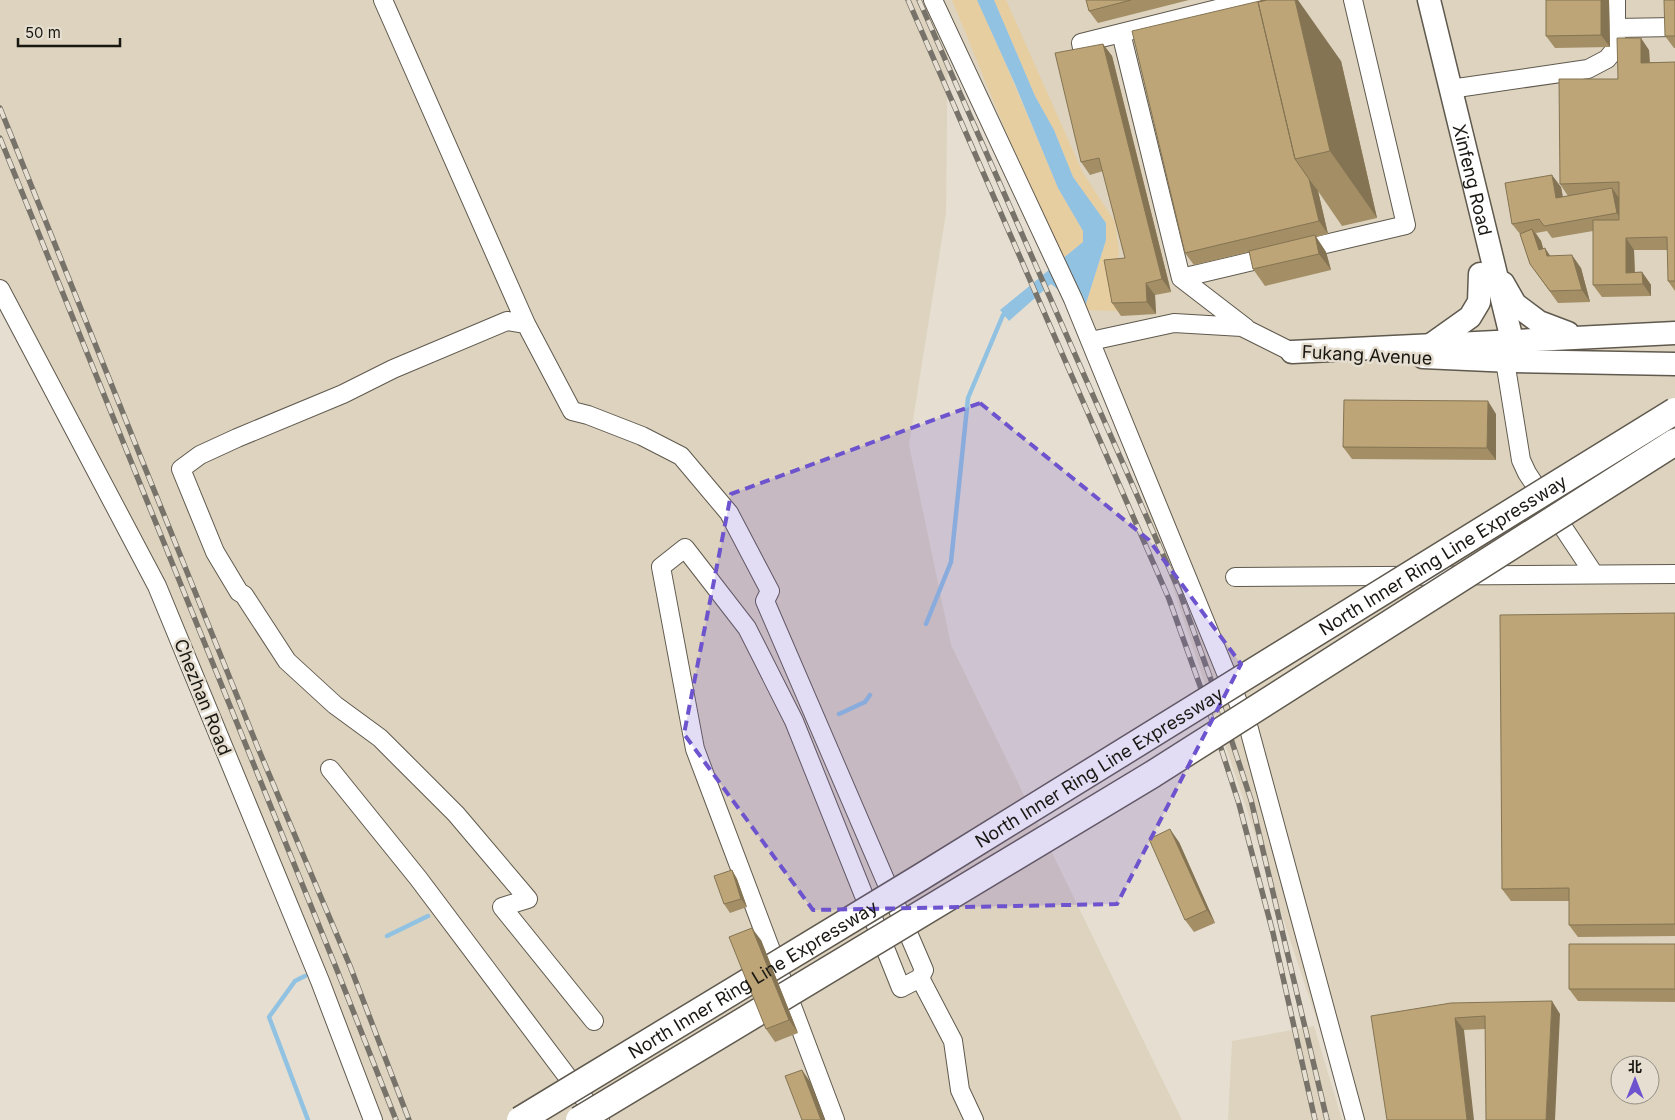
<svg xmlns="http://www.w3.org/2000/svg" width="1675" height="1120" viewBox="0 0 1675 1120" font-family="Inter,'Noto Sans SC',sans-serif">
	<rect width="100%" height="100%" fill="#e6dfd1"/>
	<path fill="#ddd3be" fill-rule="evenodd" d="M0,0H937L948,26L946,213L909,445L951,645L1182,1120H375L157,586L0,289Z
		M938,0H1675V1120H1350L1091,341ZM1620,1065H1650V1095H1620Z
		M1314,1026L1342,1120H1228L1232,1041Z"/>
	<path fill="#e6cea0" d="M952,0H977L1003,58L1058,188L1083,231V242L1059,261Z
		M994,0H1006L1083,173L1115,222L1119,251L1114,294L1117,311L1084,310L1106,240V224L1073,177L1054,130L1035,96Z"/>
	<path fill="#92c2e2" d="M977,0H994L1035,96L1054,130L1073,177L1106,223V240L1084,310L1051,284L1009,321L1000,310L1083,242V231L1058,188L1015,84Z"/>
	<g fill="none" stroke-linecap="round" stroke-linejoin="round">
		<path stroke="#92c2e2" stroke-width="4.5" d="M926,624L951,562L968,398L1003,315L1010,313
			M839,714L865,702L870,695
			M387,936L428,916
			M305,976L295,981L269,1017L308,1120"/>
		<defs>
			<path id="minor" d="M383,0L526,324
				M933,0L1073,299L1249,729L1355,1120
				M1616,28L1675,27
				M1121,33L1181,278L1406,225L1353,0
				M1087,72L1081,43L1253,0
				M1450,89L1588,69L1607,59L1616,48V0
				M1181,278L1246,328
				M0,289L157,586L320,981L373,1120
				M1091,341L1174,323L1242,327L1292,352
				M1505,361L1521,460L1527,473L1594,574
				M1235,577L1675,574
				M330,769L418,878L600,1120
				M594,1021L502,907L528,899L456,814L380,738L335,705L287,661L244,595L239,592L215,552L181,469L200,455L237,438L343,394L393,369L507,321L526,324L572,411L588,415L642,436L681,456L729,513L770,591L765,601L924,970L920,978
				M835,1120L695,749L661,567L685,548L747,628L794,721L901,988L920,978L953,1041L960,1090L974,1120"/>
			<g id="major">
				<path id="s1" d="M1429,0L1512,340L1511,355"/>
				<path d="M1503,283L1515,304L1539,322L1568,333"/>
				<path d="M1432,344L1470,317L1479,302L1480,274"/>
				<path d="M1292,352L1675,333"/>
				<path d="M1423,357L1511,361L1675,364"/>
			</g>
		</defs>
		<use href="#minor" stroke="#5f594e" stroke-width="20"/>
		<use href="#major" stroke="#5f594e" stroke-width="25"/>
		<use href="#minor" stroke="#fff" stroke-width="18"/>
		<use href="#major" stroke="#fff" stroke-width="22"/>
		<defs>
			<path id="rail" d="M908,0L1169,599L1209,711L1239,804L1273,933L1315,1120
				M919,0L1180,593L1221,708L1251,800L1327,1120
				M0,108L258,748L350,966L409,1120
				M0,138L337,970L396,1120"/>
		</defs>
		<use href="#rail" stroke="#77736a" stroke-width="5.5"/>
		<use href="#rail" stroke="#e6dfd1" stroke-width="4" stroke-dasharray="11" stroke-linecap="butt"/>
		<defs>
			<g id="highway-bridge">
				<path id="s2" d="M520,1120L921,877L1675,411"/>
				<path d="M579,1120L1153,774L1675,442"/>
			</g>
		</defs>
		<use href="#highway-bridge" stroke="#5f594e" stroke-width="29" stroke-linecap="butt"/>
		<use href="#highway-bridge" stroke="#fff" stroke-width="26"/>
	</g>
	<path fill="#a38e66" d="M1086,0H1189L1098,23L1089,11Z
		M1546,0H1609L1610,47L1555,48L1546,36Z
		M1675,0V48H1674L1665,36Z
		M1103,44L1112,56L1171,292L1155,295L1156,314L1121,316L1112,303L1125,258L1103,171L1090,175L1081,162Z
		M1649,50L1650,62H1675V291L1668,281V250H1634L1635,272H1642L1651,285V296L1602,297L1593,285V231L1552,238L1547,231L1536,233L1541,241L1543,248L1550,256L1581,268L1590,302L1558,303L1530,264L1520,234L1512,224L1561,187L1563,197L1568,196L1560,184L1618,79Z
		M1341,61L1377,218L1342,226L1318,191L1328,234L1316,237L1326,252L1331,270L1265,286L1253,269L1249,252L1194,265L1185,253Z
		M1496,414V460L1352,459L1343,447Z
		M1675,613V936L1578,937L1569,925V901H1511L1502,889Z
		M1179,842L1215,923L1194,932L1185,920Z
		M732,870L737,879L747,907L730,913L724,904Z
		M761,940L798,1033L775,1042L766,1029Z
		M1675,944V1002L1578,1001L1569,989Z
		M1560,1014L1485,1029L1464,1030L1371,1016Z"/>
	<path fill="#847453" d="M1295,0H1298L1341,61L1377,218L1330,151Z
		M1601,0H1609L1610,47L1601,35Z
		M1641,38L1649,50L1650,75L1641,63Z
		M1103,44L1112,56L1171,292L1162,279Z
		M1552,175L1561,187L1565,210L1556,198Z
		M1309,179L1318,191L1328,234L1319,221Z
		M1612,188L1621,201L1625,225L1617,213Z
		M1532,229L1541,241L1547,262L1539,250Z
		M1315,235L1326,252L1331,270L1319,254Z
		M1626,238L1634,250L1635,285L1626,273Z
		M1545,248L1553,260L1547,256Z
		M1572,255L1581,268L1590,302L1582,290Z
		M1642,272L1651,285V296L1643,284Z
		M1146,283L1155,295L1156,314L1147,302Z
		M1488,401L1496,414V460L1487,448Z
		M1170,829L1179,842L1215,923L1207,910Z
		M732,870L737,879L747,907L741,899Z
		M752,928L761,940L798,1033L789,1020Z
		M1552,1001L1560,1014L1555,1120H1546Z
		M1455,1018L1464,1030L1474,1120H1467Z
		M802,1070L811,1083L825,1120H821Z"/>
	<path fill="#bda577" stroke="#847453" d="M1086,0H1131L1089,11Z
		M1264,0H1266L1258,2L1295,159L1309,179L1319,221L1185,253L1132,31Z
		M1267,0H1295L1330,151L1295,159L1258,2Z
		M1546,0H1601V35L1546,36Z
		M1664,0H1675V36H1665Z
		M1617,38H1641V63L1675,62V281H1668L1667,237L1626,238V273L1642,272L1643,284L1593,285V220H1619V182L1560,184L1559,79H1618Z
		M1103,44L1162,279L1146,283L1147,302L1112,303L1104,260L1125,258L1099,158L1081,162L1055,53Z
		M1552,175L1556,198L1612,188L1617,213L1544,226L1539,219L1512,224L1505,183Z
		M1532,229L1539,250L1545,248L1547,256L1572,255L1582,290L1550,291L1530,264L1520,234Z
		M1315,235L1319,254L1253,269L1249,251Z
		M1344,400L1488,401L1487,448L1343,447Z
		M1675,613V924L1569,925V888L1502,889L1500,615Z
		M1170,829L1207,910L1185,920L1149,839Z
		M732,870L741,899L724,904L714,876Z
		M752,928L789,1020L766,1029L729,937Z
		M1569,944H1675V989H1569Z
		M1552,1001L1546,1120H1486L1485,1016L1455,1018L1467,1120H1387L1371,1016L1451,1003Z
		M802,1070L821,1120H802L785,1076Z"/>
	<path fill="#6d54ce" fill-opacity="0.2" stroke="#6d54ce" stroke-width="4" stroke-dasharray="10 6" stroke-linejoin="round" d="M980,403L1149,540L1241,664L1117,904L813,910L684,734L731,494Z"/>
	<g text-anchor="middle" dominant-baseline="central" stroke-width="5" stroke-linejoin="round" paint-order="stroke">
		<g font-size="18" fill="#191712" stroke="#e6dfd1">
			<text stroke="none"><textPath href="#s1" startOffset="185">Xinfeng Road</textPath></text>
			<text transform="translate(1367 355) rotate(3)">Fukang Avenue</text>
			<text stroke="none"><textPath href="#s2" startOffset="1082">North Inner Ring Line Expressway</textPath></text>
			<text transform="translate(203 697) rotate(68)">Chezhan Road</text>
			<text stroke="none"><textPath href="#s2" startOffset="678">North Inner Ring Line Expressway</textPath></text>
			<text stroke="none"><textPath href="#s2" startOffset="272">North Inner Ring Line Expressway</textPath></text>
		</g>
	</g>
	<g transform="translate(1635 1080)"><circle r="24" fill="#e6dfd1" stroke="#948f85"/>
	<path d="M0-4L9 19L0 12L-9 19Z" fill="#6d54ce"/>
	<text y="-8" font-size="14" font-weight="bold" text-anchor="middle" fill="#191712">北</text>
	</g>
	<path d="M18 38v8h102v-8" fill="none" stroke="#191712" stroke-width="2.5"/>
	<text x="25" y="38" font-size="15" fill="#191712" stroke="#e6dfd1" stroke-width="4" paint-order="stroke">50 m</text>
</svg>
